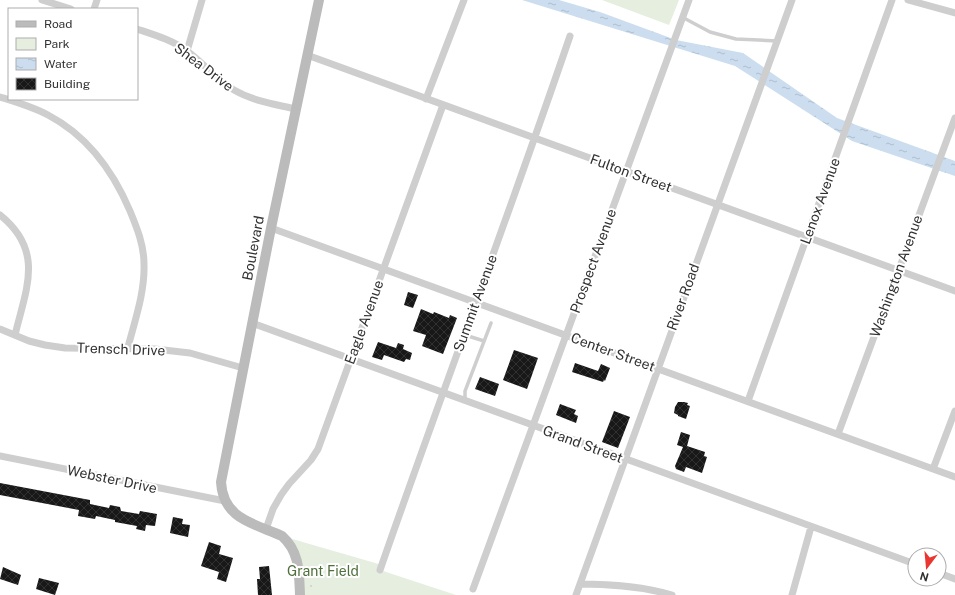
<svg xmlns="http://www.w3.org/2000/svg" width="955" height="595" viewBox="0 0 955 595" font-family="'Public Sans',sans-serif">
	<defs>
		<pattern id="water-ripples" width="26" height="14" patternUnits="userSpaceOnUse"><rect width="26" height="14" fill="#cbddee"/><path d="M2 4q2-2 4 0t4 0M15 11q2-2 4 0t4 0" fill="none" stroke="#afbecd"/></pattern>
		<pattern id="building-cross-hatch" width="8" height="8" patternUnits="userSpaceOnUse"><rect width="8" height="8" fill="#181818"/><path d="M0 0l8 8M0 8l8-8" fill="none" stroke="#313131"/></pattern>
	</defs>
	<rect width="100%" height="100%" fill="#fff"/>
	<path fill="#e6eedf" d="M602,0H679L669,25Z
		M282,536L382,565L380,570L456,595H300L299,568Z"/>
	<path fill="url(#water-ripples)" d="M522,0H559L600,12L676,40L743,53L837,118L955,161V176L852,141L735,66Z"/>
	<path fill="url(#building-cross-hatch)" d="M408,292L418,295L413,308L404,305Z
		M421,309L433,314L434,312L449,318L450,315L457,318L443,354L422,346L426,335L413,331Z
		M378,342L396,348L398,343L404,345L403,349L412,353L410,360L406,359L404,362L384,355L382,360L372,357Z
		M514,350L538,358L527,389L503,380Z
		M575,363L598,371L601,364L610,368L605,381L604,380L603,382L572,372Z
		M480,377L499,384L495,396L475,389Z
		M678,402H684L688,403L687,405L690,406L686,419L678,416V415L674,413L675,407Z
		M560,404L576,410L574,414L578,416L576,423L556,415Z
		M614,411L630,417L618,448L602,442Z
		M681,432L690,435L687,446L705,452L704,456L707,457L702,473L686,467L684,472L676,469L675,466L683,447L677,445Z
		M0,483L90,500V504L109,508L110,505L120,507L121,511L139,514L140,511L157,514L155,526L146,525L145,531L136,529L137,526L115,522V520L96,516L95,519L78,516L79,510L0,495Z
		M173,517L183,519L182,524L190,525L188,537L170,533Z
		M209,542L221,546L219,554L233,558L226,582L217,579L219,572L201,566Z
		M269,566L272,595H258L257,579H260L259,567Z
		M3,567L21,575L18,585L0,579Z
		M39,578L59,583L55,595L36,589Z"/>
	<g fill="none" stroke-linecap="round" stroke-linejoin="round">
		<path stroke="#cecece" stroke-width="1.5" stroke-dasharray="2 2" stroke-linecap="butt" d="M310,586H314"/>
		<path stroke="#cecece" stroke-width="3.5" d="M682,17L710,32L736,39L777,41
			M465,335L484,341
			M465,401V391L491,323"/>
		<path stroke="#cecece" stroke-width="7" d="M42,0L71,9
			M908,0L955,13
			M94,9L97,0
			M137,29C155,35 172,40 187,51C204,63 216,80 234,90C253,101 274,104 295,109
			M187,51L202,0
			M307,55L955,291
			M0,97C16,102 33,107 48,115C88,136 113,171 130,211C137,228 144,245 144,264C145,292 135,320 128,347
			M426,99L464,0
			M0,215C45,251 26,289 15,335
			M271,228L955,477
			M252,323L915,564
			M0,329L29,341L45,345L65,348L155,349L190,353L243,368
			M748,401L892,0
			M838,434L955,118
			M0,456L225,501
			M933,469L955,411
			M266,529L273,509L281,495L289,484L311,460L318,449L443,105
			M380,570C442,392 509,215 570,36
			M939,573L955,579
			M580,584C612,584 641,586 672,595
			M473,589L689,0
			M576,595L792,0
			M792,595L811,527"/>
		<path stroke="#bbb" stroke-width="10" d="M300,595C299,573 300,552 282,536C253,523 223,519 221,482L271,228L319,0"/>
	</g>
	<g text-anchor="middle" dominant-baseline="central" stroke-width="4" stroke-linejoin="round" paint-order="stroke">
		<g font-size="14" fill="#313131" stroke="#fff">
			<text transform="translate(204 67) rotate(37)">Shea Drive</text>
			<text transform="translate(631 173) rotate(20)">Fulton Street</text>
			<text transform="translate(820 201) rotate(-70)">Lenox Avenue</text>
			<text transform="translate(253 248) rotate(-79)">Boulevard</text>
			<text transform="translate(593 261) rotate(-70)">Prospect Avenue</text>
			<text transform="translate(896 276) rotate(-70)">Washington Avenue</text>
			<text transform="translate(683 297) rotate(-70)">River Road</text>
			<text transform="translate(475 303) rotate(-70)">Summit Avenue</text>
			<text transform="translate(364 322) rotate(-70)">Eagle Avenue</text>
			<text transform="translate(121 349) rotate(2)">Trensch Drive</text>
			<text transform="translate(613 352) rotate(20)">Center Street</text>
			<text transform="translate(583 444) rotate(20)">Grand Street</text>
			<text transform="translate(112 479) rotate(12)">Webster Drive</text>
		</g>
		<g font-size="14" fill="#4f6f3c" stroke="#fff">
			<text x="323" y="571">Grant Field</text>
		</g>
	</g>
	<rect x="8" y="8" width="130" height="92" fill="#ffffff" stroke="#adadad"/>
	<rect x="16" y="21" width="20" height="6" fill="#bbbbbb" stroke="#adadad"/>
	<text x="44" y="28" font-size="12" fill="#313131">Road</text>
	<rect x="16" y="38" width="20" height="12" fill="#e6eedf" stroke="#adadad"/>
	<text x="44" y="48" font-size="12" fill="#313131">Park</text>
	<rect x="16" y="58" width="20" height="12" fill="url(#water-ripples)" stroke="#adadad"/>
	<text x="44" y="68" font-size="12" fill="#313131">Water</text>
	<rect x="16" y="78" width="20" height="12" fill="url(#building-cross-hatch)" stroke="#adadad"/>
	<text x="44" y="88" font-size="12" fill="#313131">Building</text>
	<g transform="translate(927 567) rotate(196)"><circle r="19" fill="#ffffff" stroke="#adadad"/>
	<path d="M0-3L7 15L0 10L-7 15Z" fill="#ea3631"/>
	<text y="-6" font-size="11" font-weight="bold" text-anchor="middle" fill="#313131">N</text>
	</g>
</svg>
